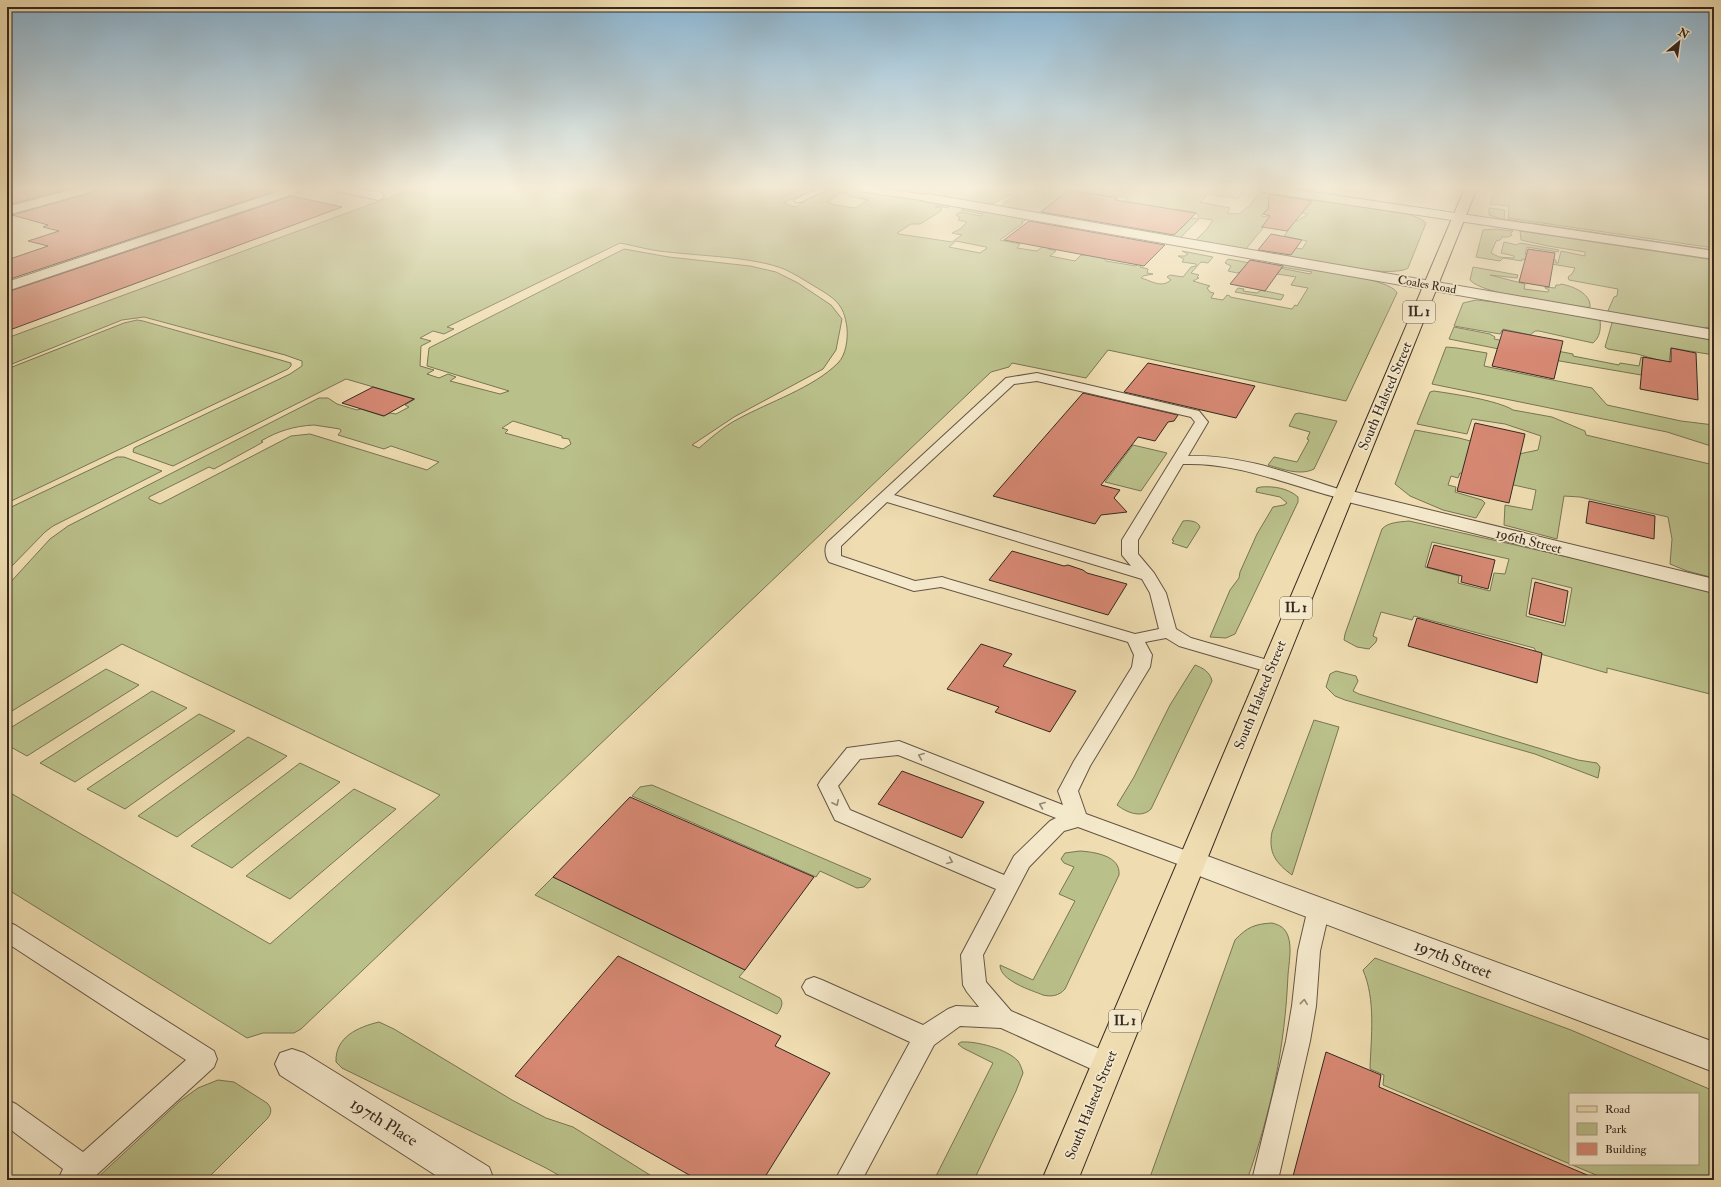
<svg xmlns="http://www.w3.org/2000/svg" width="1721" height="1187" viewBox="0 0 1721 1187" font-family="'IM FELL Double Pica',serif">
	<rect width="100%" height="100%" fill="#efddb1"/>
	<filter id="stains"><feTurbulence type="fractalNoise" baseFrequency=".005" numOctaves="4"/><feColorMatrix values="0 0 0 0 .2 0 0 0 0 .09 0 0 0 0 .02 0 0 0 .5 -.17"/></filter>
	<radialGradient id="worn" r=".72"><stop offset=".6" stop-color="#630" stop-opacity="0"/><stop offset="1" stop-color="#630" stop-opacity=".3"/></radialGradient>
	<path fill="#bac08a" stroke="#787455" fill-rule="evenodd" d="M415,188H818L783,203L795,207L814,195L829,188L874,190L951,205L948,208L937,206L935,207L941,208V211L920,224H911L897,233L899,234L952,242L962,235L952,233L960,229L967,222L958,220L960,218L956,215L960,212L981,216L983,214L961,210L967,207L1026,218V220L1021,222L1023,223L1000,240L1020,244L1017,248L1037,251L1046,244L1048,249L1056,251L1050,256L1075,261L1081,255C1089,255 1102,255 1106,261L1136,266L1148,254L1151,255L1140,267L1148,269L1147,273L1153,274L1143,276L1141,278C1150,280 1161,289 1171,280L1167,277L1170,275L1183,277L1191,267L1196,266V264L1182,262L1184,259L1178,256H1185L1188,254L1182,251L1213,257L1208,263L1201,262L1191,273L1199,275L1197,277L1199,278L1193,281L1210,286L1207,288L1210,292L1214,293L1211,298L1223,300L1227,295L1230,296V297L1292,309L1295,305L1297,306L1308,288L1291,285L1296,277L1271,273L1275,267L1310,274L1312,272L1276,266L1281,262C1298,265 1393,279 1397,293L1346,401L1108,350L1086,378L1012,363L1009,367L991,372L301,1029L294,1033H263L247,1038L7,889V791L270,944L440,795L122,644L7,714V586L50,539L68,526L319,398H328L337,404L357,410L361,409L383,416L390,413L396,414L409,407L405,405L415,399L346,379L173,466L133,452L134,448L290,374L302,366V361L285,355L144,317L122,320L7,366V338ZM838,192L847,194L849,196L868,200L856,208L835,205L827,202L838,195ZM956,241L986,247L987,248L980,253L949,247ZM620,243C636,246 652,251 668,252C701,256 754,257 784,269C795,274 804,280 814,286C834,298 844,303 847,328C848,339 846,355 838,363C813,388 769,402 738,419C724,426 711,438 699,448L692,445L734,417L823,369L836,350L842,319L831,305L798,283L776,272L750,266L669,257L624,249L429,348L427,366L509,391L500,394L450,381L456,377L448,374L439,378L427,374L434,370L420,366L421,346L431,341L420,338L433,331L444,334L454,329L447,327ZM513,421L562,436V438L569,439L571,444L563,449L505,433L508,430L502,428ZM314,425L340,429L341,431L338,435L384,449L391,446L439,462L427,470L310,434L291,436L160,504L149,499V497L209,467L214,469L256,446L263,442L261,441C278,431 294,426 314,425Z
		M872,188H932L924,193L917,194Z
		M948,188H1013L1033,191L1042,188L1056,190L1061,188H1249L1237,199L1208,194L1200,202L1230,208L1227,213L1239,214L1252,204L1251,203L1263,190L1301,196L1295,203L1269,207L1261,216L1297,221L1308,214L1299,212L1309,197C1330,200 1414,209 1426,223L1408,268C1391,280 1283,257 1258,252L1266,243L1302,249L1307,241L1284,236L1292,225L1268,222L1261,227L1263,228L1245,250L1194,242L1207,229L1213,220L1199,218L1197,213L1175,209L1159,223L1181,229L1191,218L1199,219L1180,238L1101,226V221L1121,208L1128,198L1113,195L1106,200L1103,213L1088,223L1001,207L1005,202L1018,193L1012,194L990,205L947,197L944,195V190Z
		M1495,188H1714V248L1508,218L1509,206L1490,204Z
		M1489,208L1505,210L1504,219L1714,250V252L1507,221L1489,215Z
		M1496,229L1513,231L1510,234L1512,235L1509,237H1502L1500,240L1496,241L1491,253L1499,257L1514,258V256L1501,253L1504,242L1517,245L1520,243L1559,250L1558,252L1527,247L1525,254L1556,260V263H1558L1561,251L1585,256V252L1548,246L1521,240L1520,231L1714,260V328L1708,327L1703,329L1607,313L1614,297L1617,296L1618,289L1569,280L1568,277L1572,274L1575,268L1522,259V261L1503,258L1500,261L1476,257L1483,230Z
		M1228,259L1261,265L1237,273L1228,271L1231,266L1225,263Z
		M1473,267L1518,275L1517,278L1490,275L1525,284L1524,289L1548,292L1549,290L1545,288V287L1555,288L1556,285H1560L1561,284C1572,286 1591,293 1590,307L1584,309C1563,305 1481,294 1470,280Z
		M1238,288L1244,289L1243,291L1257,293L1261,290L1284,295L1281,300L1235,292Z
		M1476,300L1504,303L1600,319C1601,329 1600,337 1593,343L1539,331H1535L1530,335L1503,329L1500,334L1454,326L1463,303Z
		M137,320L143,321L291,363V366L288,369L7,503V369L124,323Z
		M1615,321L1714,337V355L1671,348L1669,363L1637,354L1608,349L1605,347L1612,323Z
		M1454,327L1490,334L1495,337L1494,339L1573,354V356L1619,365L1620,363L1639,366L1641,357L1676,366L1647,376L1554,360L1449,339Z
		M1446,347L1457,348L1487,353L1484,366L1592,388L1607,405L1681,421L1714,425V447L1667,432L1432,384Z
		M1434,391C1453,394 1497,400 1513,410L1552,417L1585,431L1586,435L1714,465V578L1687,571L1670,564L1672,539L1668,517L1580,497L1564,496L1557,539L1504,525L1505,505L1532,510L1536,490L1460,473L1458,478L1451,476L1448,485L1456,487L1455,492L1482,500L1485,503L1476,518L1443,510L1410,496L1395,484L1415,430L1459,438L1508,451L1514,455L1538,450L1541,436L1505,424L1472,419L1467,434L1417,424L1430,392Z
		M1299,413L1337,421L1314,469C1300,476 1282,469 1268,465L1274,457L1297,462L1309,440L1307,439L1310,432L1289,426L1295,414Z
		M1133,445L1167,453L1141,491L1105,482Z
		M117,457H124L162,471L53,526L45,532L7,571V509Z
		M1261,487C1273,486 1288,488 1298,497V502L1235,634L1226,638L1210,637L1230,590L1239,578L1240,572L1257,534L1273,507L1284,505L1287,503L1280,497L1256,492L1257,488Z
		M1183,521C1189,520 1198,521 1200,527L1187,548L1172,543L1174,541L1172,540Z
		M1409,521L1714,590V695L1607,668V673L1537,653L1534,648L1414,616L1412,620L1381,612L1373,636L1377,638L1376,642L1369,649L1357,647L1344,640L1345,634L1382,529C1388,522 1400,522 1409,521ZM1432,542L1509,559L1505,574L1494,573L1490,591L1458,583L1459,576L1425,567ZM1532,578L1572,588L1565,626L1526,616Z
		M1195,665C1203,668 1210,672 1212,681L1151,809C1141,819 1126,812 1117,805L1134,777L1170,705Z
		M106,669L139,685L27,756L7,745V730Z
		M1336,671L1356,676L1358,681L1353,691L1359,694L1578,760L1597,763L1600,767L1598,778L1535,754L1345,700L1335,696L1326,687L1330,674Z
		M152,691L187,708L75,782L40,763Z
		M199,714L235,731L125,809L87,789Z
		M1314,720L1339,727L1292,875C1276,863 1268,853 1272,832Z
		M248,737L287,756L177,837L138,816Z
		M300,763L340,782L232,868L191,846Z
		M652,785L871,879L864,887L857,888L820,871L816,877L632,796L640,787Z
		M354,789L396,809L290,899L246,876Z
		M1080,851C1095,852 1121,856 1119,875L1065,989C1059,996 1051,997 1043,995C1031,990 1000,981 1000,965L1033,980L1075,901L1059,894L1074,867L1064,863L1061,859L1065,853Z
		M553,877L745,970L739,977L780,998C784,1003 781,1009 777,1014L535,895Z
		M1272,923C1280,925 1285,928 1288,936C1292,947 1289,963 1288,975C1285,1047 1271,1112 1247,1180H1149L1235,940C1247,927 1255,924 1272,923Z
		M1375,958L1571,1030L1714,1091V1180H1608L1570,1164H1698V1094H1570V1164L1383,1085L1384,1075L1370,1069C1371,1037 1376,1000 1363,970Z
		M379,1022L394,1029L512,1100L546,1118L573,1127L658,1180H567L546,1168L342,1068L336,1062C335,1037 358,1027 379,1022Z
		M961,1042C977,1041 1007,1049 1018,1061C1020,1064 1022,1069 1023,1073L1016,1091L974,1180H934L993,1063L963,1048L958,1044Z
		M218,1080L234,1082L267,1103C272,1108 272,1113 267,1119L206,1180H95L180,1101L198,1088Z"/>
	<path fill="#d68873" stroke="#352820" d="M7,188H74L7,205Z
		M97,188H166L171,191L178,188H254L273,192L7,280V260L48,246L28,241L59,231L43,227L48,225L12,215L94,192Z
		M1069,190L1118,198L1115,200L1196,213L1174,235L1041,212Z
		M1269,194L1312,201L1287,231L1262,227L1270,216L1263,214L1268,209Z
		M292,196L342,207L7,331V292Z
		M1029,221L1165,245L1144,266L1004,240Z
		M1271,234L1302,240L1291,255L1258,250Z
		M1528,249L1555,253L1549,287L1519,282Z
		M1250,260L1283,266L1265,291L1230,284Z
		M1503,330L1563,341L1554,379L1492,366Z
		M1671,348L1696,353L1698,400L1640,389L1643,357L1671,362Z
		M1148,363L1255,386L1236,418L1124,392Z
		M373,387L414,399L384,416L342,403Z
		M1083,393L1178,415L1174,421L1168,422L1155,441L1138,437L1101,485L1120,490L1114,498L1127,512L1101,515L1095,524L993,496Z
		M1475,423L1525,434L1509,503L1457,491Z
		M1589,501L1655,516L1654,539L1586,523Z
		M1434,545L1495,560L1488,589L1461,582L1462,576L1427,567Z
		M1012,551L1064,566L1068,565L1083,570L1087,573L1127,584L1108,615L989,580Z
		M1535,582L1568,591L1563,623L1529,614Z
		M1417,618L1542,653L1537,683L1408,646Z
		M981,644L1012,654L1003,666L1076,691L1050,732L995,712L999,707L947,689Z
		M902,771L984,802L962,838L878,804Z
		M630,797L814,877L745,970L553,877Z
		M618,956L781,1036L775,1046L830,1073L763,1180H698L515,1076Z
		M1326,1052L1381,1075L1379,1087L1599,1180H1292Z"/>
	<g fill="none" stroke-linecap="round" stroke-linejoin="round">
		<defs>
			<path id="lane" d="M820,188H830L801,202H795L794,200Z
				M855,188H874L928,195L932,198L928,201L859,191Z
				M1037,373L1199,411L1208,422L1188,456C1243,454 1297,476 1348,492L1350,495L1348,498L1343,499C1289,486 1240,462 1183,464L1138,540V554L1154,573L1166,593L1176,629L1191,638L1278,663L1281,667L1278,671L1272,673L1179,646L1166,638L1145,642L1152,655L1150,667L1090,766L1078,791L1086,814L1198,855L1201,861L1198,867L1191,869L1078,827L1064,831L1029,867L983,955L986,982L1011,1011L1116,1056L1119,1064L1116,1072L1107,1075L1098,1072L1001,1028L960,1026L934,1045L862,1180H835L910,1042L806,994L802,987L806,980L814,977L822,980L923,1025L948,1009L956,1006L979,1007L967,992L963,985L961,955L996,889L835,820L818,785L821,780L847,748L899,741L1063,805L1058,791L1074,761L1132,667L1134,655L1128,642L941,587L914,591L908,589L829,562C825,557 824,547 828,542L1006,378ZM1037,381L1191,417L1195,422L1122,540V555L1131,566L894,495L1014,384ZM887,502L1142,579L1150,593L1159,629L1135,634L948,579L942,577L915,581L841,556V546ZM898,755L1056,818L1050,821L1014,856L1004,875L850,810L838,786L860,759Z
				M1319,899L1327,902L1330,908L1320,951L1316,1006L1310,1041L1278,1180H1252L1286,1041L1292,1006L1298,951L1308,908L1311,902Z
				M7,922L15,925L214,1051L217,1059L214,1067L91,1180H58L63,1169L7,1127V1100L16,1104L83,1152L186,1060L7,943Z"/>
			<path id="street" d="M78,188H96L94,191L7,215V207Z
				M288,188H304L302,191L7,291V282Z
				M334,188H355L382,193L384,196L382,199L378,200L336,191Z
				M1258,188H1285L1714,251V259L1264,192L1260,191Z
				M928,194L1714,330V340L924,201L922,198L924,195Z
				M1343,489L1714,579V593L1336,499L1333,495L1336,491Z
				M1191,850L1714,1042V1072L1181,869L1177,861L1181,853Z
				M292,1049L304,1053L489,1167L494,1180H443L280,1075L275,1064L280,1053Z"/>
			<path id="primary" d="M1465,188H1477L1078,1180H1042Z"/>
		</defs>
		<use href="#lane" stroke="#645544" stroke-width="2"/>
		<use href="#street" stroke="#645544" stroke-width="2"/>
		<use href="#primary" stroke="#352820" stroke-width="2"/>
		<use href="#lane" fill="#f5e9cc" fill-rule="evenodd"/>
		<use href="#street" fill="#f5e9cc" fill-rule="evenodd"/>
		<use href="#primary" fill="#efddb1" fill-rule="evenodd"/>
	</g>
	<defs><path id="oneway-chevron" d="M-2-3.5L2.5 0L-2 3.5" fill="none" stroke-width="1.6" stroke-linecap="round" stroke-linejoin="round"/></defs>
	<g stroke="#958876">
		<use href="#oneway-chevron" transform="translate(921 756) rotate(-158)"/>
		<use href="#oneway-chevron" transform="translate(836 803) rotate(65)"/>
		<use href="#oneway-chevron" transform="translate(1042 805) rotate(-158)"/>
		<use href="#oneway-chevron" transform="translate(950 861) rotate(23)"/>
		<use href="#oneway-chevron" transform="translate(1304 1002) rotate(-84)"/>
	</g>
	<linearGradient id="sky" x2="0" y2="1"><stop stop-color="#8ab6d4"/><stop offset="0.53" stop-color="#f8f0dc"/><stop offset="1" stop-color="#f8f0dc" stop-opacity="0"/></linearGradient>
	<rect width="1721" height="354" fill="url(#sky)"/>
	<g text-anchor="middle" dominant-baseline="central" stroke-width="3.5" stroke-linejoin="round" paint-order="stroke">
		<g font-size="12" fill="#352820" stroke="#f5e9cc">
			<text transform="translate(1427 285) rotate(10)">Coales Road</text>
		</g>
		<g fill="#f5e9cc" stroke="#6f6254" stroke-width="1">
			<rect x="1403" y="301" width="32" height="22" rx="3"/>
			<rect x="1280" y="597" width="32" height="22" rx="3"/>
			<rect x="1109" y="1010" width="32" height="22" rx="3"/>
		</g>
		<g font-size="13" font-weight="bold" fill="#352820">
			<text x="1419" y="312">IL 1</text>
			<text x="1296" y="608">IL 1</text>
			<text x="1125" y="1021">IL 1</text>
		</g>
		<g font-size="14" fill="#352820" stroke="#f5e9cc">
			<text transform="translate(1385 396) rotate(-67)">South Halsted Street</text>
			<text transform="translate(1529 541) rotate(14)">196th Street</text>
			<text transform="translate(1260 695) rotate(-68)">South Halsted Street</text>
			<text transform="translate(1091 1105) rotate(-68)">South Halsted Street</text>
		</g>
		<g font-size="17" fill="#352820" stroke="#f5e9cc">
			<text transform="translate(1453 959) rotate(21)">197th Street</text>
			<text transform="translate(384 1122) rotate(32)">197th Place</text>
		</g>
	</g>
	<rect width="1721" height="1187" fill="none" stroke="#efddb1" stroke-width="24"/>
	<rect x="8" y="8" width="1705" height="1171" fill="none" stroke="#352820" stroke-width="2"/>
	<rect x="12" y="12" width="1697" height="1163" fill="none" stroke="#352820"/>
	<rect x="1569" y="1093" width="130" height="72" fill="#f5e9cc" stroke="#a89c87"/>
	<rect x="1577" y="1106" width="20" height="6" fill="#efddb1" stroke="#a89c87"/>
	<text x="1605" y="1113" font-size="12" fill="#352820">Road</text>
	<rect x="1577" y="1123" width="20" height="12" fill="#bac08a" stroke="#a89c87"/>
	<text x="1605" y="1133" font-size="12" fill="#352820">Park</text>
	<rect x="1577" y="1143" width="20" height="12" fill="#d68873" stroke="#a89c87"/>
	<text x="1605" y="1153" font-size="12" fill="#352820">Building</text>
	<g transform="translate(1679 42) rotate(29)" stroke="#f5e9cc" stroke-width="3" paint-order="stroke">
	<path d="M0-3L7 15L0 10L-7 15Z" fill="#352820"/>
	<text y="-6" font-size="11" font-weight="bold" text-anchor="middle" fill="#352820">N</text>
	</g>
	<rect width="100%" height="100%" filter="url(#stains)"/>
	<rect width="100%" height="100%" fill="url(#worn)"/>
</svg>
